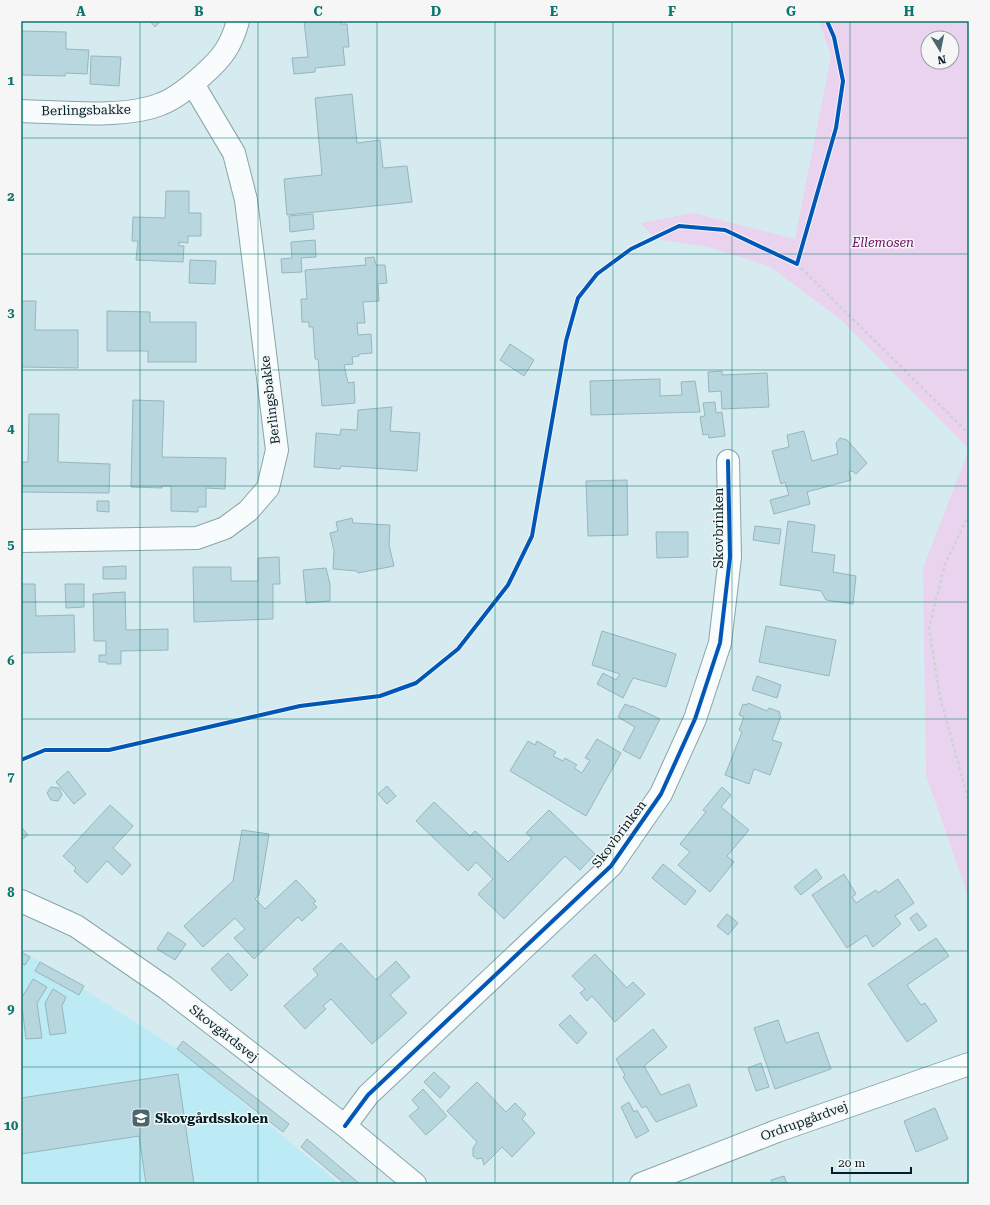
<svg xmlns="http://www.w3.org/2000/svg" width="990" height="1205" viewBox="0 0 990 1205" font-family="'Roboto Serif',serif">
	<rect width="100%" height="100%" fill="#d5ebf0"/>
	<path fill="#bceaf5" d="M21,951L33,957L182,1052L340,1184H21Z"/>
	<path fill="#ead3ef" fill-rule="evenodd" d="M819,21H969V899L926,775L923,568L969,449L840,319L769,266L709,247L655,239L641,223L693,213L795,239L831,56ZM928,38H952V62H928Z"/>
	<path fill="#b7d6dd" stroke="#96b6bd" d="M150,21H161L155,27Z
		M304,21H341V24H347L349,47H343L345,65L315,68V72L294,74L292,58L308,57Z
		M21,31L66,32V49L89,50L87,74L66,73L65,76L21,75Z
		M91,56L121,57L119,86L90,84Z
		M352,94L357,143L380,140L383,168L407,166L412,202L287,215L284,179L322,175L315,98Z
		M166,191H189V213H201V236H188V243L179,242V246H184L183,262L136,260L138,241H132L133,217L165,218Z
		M313,214L314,229L290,232L289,216Z
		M315,240L316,257L301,258L302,272L282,273L281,259L292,258L291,242Z
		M374,257L376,265H385L387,283L378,284L379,301L363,302L365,323H357L358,335L371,334L372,353L359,354V356L352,357L353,364L344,365L348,383L354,382L355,403L322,406L318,359H315L313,327H309V322H302L301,299H307L305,270L366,265L365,258Z
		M190,260L216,261L215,284L189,283Z
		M21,301H36L35,330H78V368L21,367Z
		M107,311L150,312V322H196V362H148V351H107Z
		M510,344L534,360L524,376L500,360Z
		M722,371V375L767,373L769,407L722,409L721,391L709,392L708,372Z
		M660,379V396L682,395L681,382L695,381L700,412L591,415L590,381Z
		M133,400L164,401L162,457L226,458L225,489L206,488V507H198V512L171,511V486H162V488L131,487Z
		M715,402L716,413L722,412L725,436L709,438L708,434L703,435L700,417L705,416L703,403Z
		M392,407L390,431L420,433L417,471L341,466L340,469L314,467L316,433L340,435L341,429L357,430L358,410Z
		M29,414H59L58,462L110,464L109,493L21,492V462H28Z
		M804,431L812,461L838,454L836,443L840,438L847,440L867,463L856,474L852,471L849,472L851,480L807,492L810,504L774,514L770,500L789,495L785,482L781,484L772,451L789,447L787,435Z
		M627,480L628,535L588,536L586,481Z
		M97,501H109V512L97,511Z
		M352,518L353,523L390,525L389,545L394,566L358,573L357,571L333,569L334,551L330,533L338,531L336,522Z
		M788,521L815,525L812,552L835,555L833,572L856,576L853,604L826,600L821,591L780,585Z
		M755,526L781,529L779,544L753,540Z
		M656,532H688V557L657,558Z
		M279,557L280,584H273V619L194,622L193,567H231V581H258V558Z
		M126,566V579H103V567Z
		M326,568L330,584V601L306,603L303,570Z
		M21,584H35L36,616L74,615L75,652L21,653Z
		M65,584H84V607L66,608Z
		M125,592L126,630L168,629V650L121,651V664H107V662H99V655H106V641H94L93,594Z
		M766,626L836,640L829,676L759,662Z
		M602,631L676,654L666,687L633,678L623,698L597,684L603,673L616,680L620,674L592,665Z
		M757,676L781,685L777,698L752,690Z
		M748,703L767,711L769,708L780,712L779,715L781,716L772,740L782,743L770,775L754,769L749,784L725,775L742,732L739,730L744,717L739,715L743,704L747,705Z
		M625,704L632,707V706L660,719L640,759L623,750L635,727L618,717Z
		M597,739L621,753L586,816L510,771L528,741L535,745L537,741L556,752L553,756L563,761L565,758L577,765L574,768L582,773L590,760L585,758Z
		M68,771L86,794L74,804L56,782Z
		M387,786L396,796L387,804L378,794Z
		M51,787L59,788L62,795L58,801L51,800L47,793Z
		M722,787L731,795L721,807L749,830L727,856L734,862L710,892L678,865L690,852L680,844L706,812L703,810Z
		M434,802L470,836L475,831L508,862L532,838L526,833L549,810L595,854L580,870L565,856L504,919L478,894L493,879L476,862L468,871L416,821Z
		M110,805L133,826L113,848L131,865L122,875L107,861L87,883L74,871L76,868L63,856Z
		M21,827L28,835L21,840Z
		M242,830L269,834L259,895L255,899L265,909L296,880L316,901L313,903L317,907L302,921L298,917L254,959L234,938L245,929L235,918L203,947L184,926L233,881Z
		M663,864L696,891L685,905L652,878Z
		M816,869L822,878L801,895L794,887Z
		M844,874L856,894L852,897L856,903L876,890L878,893L898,879L914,903L895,916L901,924L873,947L866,935L847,948L812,895Z
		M917,913L927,926L919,931L910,918Z
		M727,914L738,923L728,935L717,926Z
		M168,932L186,944L175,960L157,949Z
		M936,938L949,956L907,985L921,1005L925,1003L937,1021L907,1042L868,984Z
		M341,943L376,980L396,961L410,977L390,995L407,1013L372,1044L331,999L323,1006L326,1009L305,1029L284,1006L318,975L313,969Z
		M21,952L30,957L25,965L21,963Z
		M228,953L248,975L231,991L211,969Z
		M595,954L627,988L633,982L645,994L615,1022L592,996L587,1001L580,993L585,989L572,976Z
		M40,962L84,986L79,995L35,971Z
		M33,979L47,987L37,1003L42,1038L26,1039L21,999Z
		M53,989L66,997L62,1006L66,1033L50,1035L45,1003Z
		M570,1015L587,1033L577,1044L559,1025Z
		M778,1020L786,1043L818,1032L831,1069L775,1089L754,1028Z
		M653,1029L667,1047L644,1066L661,1095L689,1084L697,1106L656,1122L646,1106L642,1108L623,1077L625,1075L616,1059Z
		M183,1041L289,1124L283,1132L177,1049Z
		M761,1063L769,1087L756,1091L748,1068Z
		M434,1072L450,1087L440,1098L424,1082Z
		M178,1074L194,1184H146L139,1136L21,1154V1098Z
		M477,1082L506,1112L515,1103L526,1114L522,1119L535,1133L512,1157L502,1147L484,1165L482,1158L477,1159L473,1156V1148L477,1142L447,1111Z
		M423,1089L447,1116L426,1135L409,1116L419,1108L412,1100Z
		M629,1102L634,1112L637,1110L649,1131L636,1138L621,1107Z
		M935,1108L948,1139L916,1152L904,1121Z
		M307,1139L360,1184H345L301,1147Z
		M784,1176L787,1184H772L771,1180Z"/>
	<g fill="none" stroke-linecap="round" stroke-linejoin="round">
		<defs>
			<path id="street" d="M21,111C62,112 124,119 161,104C177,98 192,85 204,74C223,57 231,46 238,21
				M21,541L197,538L225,528L248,511L268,488L277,450L246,200L234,153L193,84
				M21,901L76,926L166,988L345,1126L415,1184
				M345,1126L368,1095L611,866L661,794L695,719L720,643L730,557L728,461
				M641,1184L777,1131L969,1064"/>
		</defs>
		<use href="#street" stroke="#8aa5aa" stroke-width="24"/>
		<path stroke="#cbd2d4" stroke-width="2.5" stroke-dasharray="3 3" stroke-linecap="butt" d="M962,21L969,24
			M797,264L969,434
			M969,514L945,564L929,628L940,697L969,802"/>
		<use href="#street" stroke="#f9fcfd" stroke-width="22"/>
		<defs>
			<path id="cycleway" d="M21,760L45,750H109L300,706L380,696L416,683L458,649L508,585L532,536L566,341L578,298L597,274L631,249L679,226L725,230L797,264L836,128L843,81L834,37L827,21
				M345,1126L368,1095L611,866L661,794L695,719L720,643L730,557L728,461"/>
		</defs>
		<use href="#cycleway" stroke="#f6f6f6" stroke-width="6"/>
		<use href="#cycleway" stroke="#0057b8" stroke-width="4"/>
	</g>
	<path fill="none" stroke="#0f766e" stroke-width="1" stroke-opacity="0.55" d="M140,21V1184M258,21V1184M377,21V1184M495,21V1184M613,21V1184M732,21V1184M850,21V1184M21,138H969M21,254H969M21,370H969M21,486H969M21,602H969M21,719H969M21,835H969M21,951H969M21,1067H969"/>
	<defs>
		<symbol id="school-square" viewBox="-11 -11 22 22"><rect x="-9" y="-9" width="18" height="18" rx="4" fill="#4b676d" stroke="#f6f6f6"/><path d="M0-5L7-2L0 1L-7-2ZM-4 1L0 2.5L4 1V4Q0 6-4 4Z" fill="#fff"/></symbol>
	</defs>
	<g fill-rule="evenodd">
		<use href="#school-square" x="130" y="1107" width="22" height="22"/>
	</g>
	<g text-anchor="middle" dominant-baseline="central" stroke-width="3" stroke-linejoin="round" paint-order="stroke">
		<g font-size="13" fill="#002027" stroke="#f6f6f6">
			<text transform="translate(86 110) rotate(-1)">Berlingsbakke</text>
			<text transform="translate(270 400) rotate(-97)">Berlingsbakke</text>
			<text transform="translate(718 528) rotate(-90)">Skovbrinken</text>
			<text transform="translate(619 834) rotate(-53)">Skovbrinken</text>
			<text transform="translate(224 1033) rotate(38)">Skovgårdsvej</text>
			<text transform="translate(804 1121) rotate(-20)">Ordrupgårdvej</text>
		</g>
		<g font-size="13" font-style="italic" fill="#6d0e61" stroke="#f6f6f6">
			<text x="883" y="242">Ellemosen</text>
		</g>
		<g font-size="13" font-weight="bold" fill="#002027" stroke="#f6f6f6" text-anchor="start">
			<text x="155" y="1118">Skovgårdsskolen</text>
		</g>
	</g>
	<rect width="990" height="1205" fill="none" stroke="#f6f6f6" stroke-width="44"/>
	<g transform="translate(940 50) rotate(170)"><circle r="19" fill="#f6f6f6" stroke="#94a0a3"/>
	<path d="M0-3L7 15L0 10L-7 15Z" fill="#4b676d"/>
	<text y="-6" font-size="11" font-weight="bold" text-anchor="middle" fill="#002027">N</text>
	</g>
	<path d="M832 1167v6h79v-6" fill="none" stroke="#002027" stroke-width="2"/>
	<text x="838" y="1167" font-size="12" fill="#002027" stroke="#f6f6f6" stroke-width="3" paint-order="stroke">20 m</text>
	<rect x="22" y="22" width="946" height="1161" fill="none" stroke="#0f766e" stroke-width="1.5"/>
	<g font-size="13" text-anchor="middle" font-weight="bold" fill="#0f766e">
		<text x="81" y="16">A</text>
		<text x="199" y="16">B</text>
		<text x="318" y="16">C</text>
		<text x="436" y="16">D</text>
		<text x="554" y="16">E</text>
		<text x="672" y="16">F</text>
		<text x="791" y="16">G</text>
		<text x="909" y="16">H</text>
		<text x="11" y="85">1</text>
		<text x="11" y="201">2</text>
		<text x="11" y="317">3</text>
		<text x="11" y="433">4</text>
		<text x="11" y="549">5</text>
		<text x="11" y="665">6</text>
		<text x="11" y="781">7</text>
		<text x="11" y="897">8</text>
		<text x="11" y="1013">9</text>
		<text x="11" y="1130">10</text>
	</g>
</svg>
